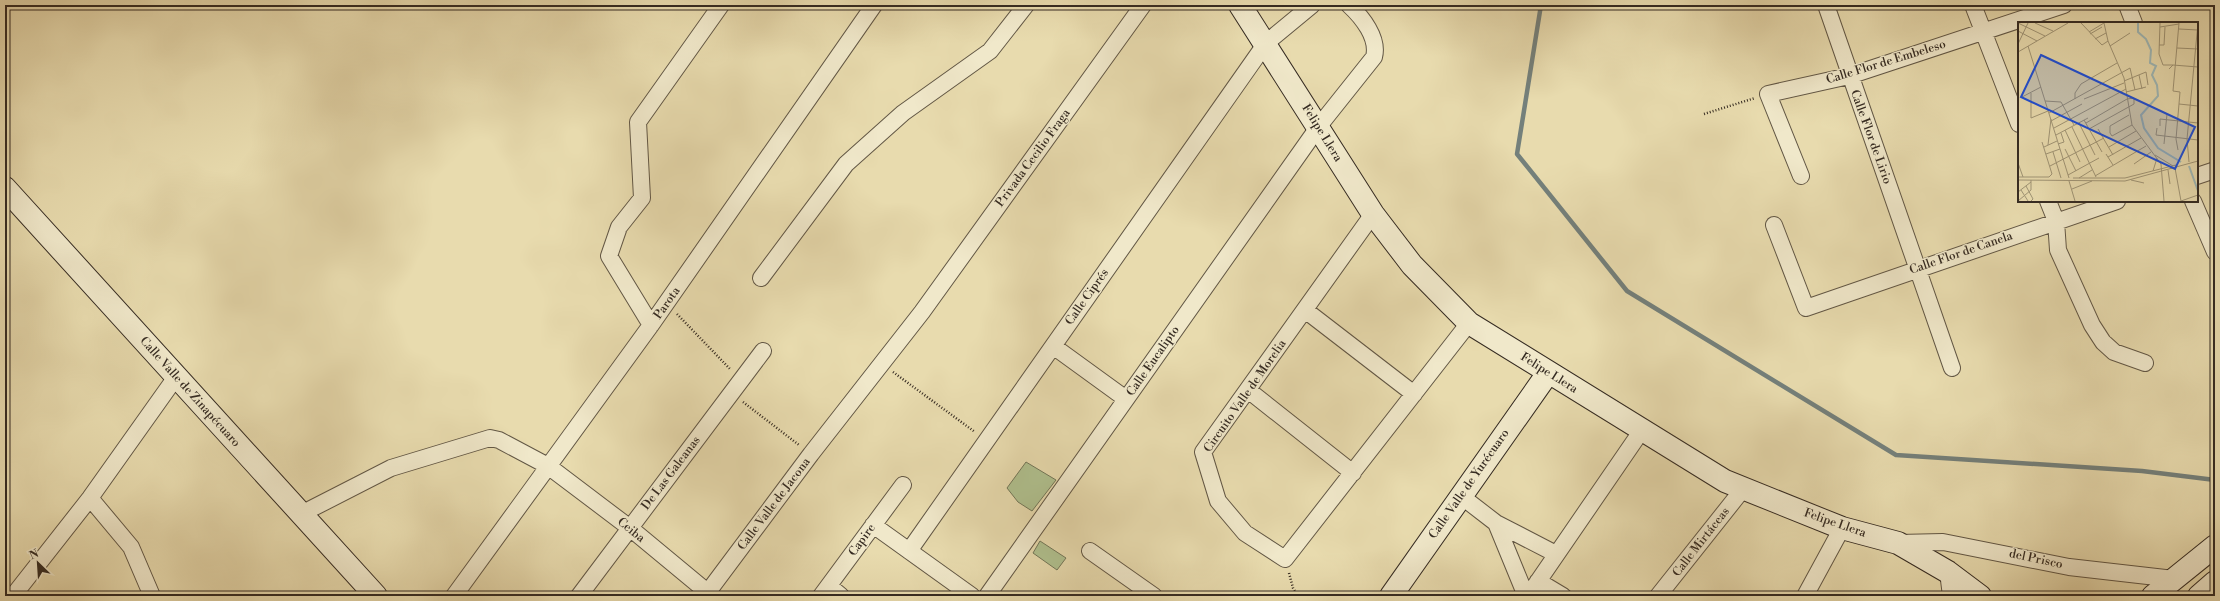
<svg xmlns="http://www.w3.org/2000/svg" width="2220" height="601" viewBox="0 0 2220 601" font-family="'Libre Bodoni',serif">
	<rect width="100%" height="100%" fill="#e8dbae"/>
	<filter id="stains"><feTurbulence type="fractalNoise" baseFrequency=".005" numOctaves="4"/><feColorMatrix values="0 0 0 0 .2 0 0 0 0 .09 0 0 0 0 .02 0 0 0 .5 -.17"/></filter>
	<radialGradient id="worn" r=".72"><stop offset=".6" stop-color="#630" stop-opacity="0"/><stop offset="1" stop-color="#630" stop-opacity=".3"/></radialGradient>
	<path fill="#b0c18f" stroke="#727658" d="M1026,462L1056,480L1032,511L1018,502L1007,488Z
		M1040,541L1066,558L1057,570L1033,553Z"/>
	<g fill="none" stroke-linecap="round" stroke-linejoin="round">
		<path stroke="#74807b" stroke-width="4.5" d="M1541,5L1517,154L1627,291L1896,455L2142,471L2215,480"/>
		<defs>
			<path id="street" d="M1826,5L1952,368
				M1973,5L2019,124
				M2127,5L2134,23
				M1801,176L1768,94L1849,76L2064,5
				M2197,176L2215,170
				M2048,201L2056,221L2058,250L2092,325L2103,342L2114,352L2145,363
				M2193,201L2215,252
				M1373,214L1203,452L1218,501L1245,533L1285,559L1469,323
				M1774,225L1806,308L2117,201
				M761,278L846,164L903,113L990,51L1026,5
				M1305,310L1414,394
				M651,325L609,256L619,227L642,198L638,122L721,5
				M1053,346L1126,399
				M1248,390L1353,473
				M1461,496L1496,523L1556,554
				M90,498L131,547L152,596
				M301,514L391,468L490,438L499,440L548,466L630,528L712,596
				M1496,523L1526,596
				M873,525L972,596
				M1898,543L1943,542L2069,567L2174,579
				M909,551L1266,43L1312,5
				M1090,551L1154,596
				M1948,572L1951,596
				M1538,581L1563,596
				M829,586L841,596
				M13,596L90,498L176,377
				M454,596L651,325L874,5
				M579,596L763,351
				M705,596L811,454L922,312L1143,5
				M821,596L903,485
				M987,596L1319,126L1374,57C1379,38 1362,17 1349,5
				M1528,596L1642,430
				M1658,596L1743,489
				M1805,596L1842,528"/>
			<path id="secondary" d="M1240,5L1373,214L1412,265L1469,323L1725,481L1842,528L1898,543L1948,572L1980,596
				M5,188L376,596
				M1391,596L1548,373
				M2153,596L2215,546
				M2199,596L2215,582"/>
		</defs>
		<use href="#street" stroke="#625745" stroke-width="18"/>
		<use href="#secondary" stroke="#352b22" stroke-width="24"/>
		<path stroke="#352b22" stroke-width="2.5" stroke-dasharray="1 2" stroke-linecap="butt" d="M1704,114L1755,98
			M677,314L730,369
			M893,372L975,432
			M743,402L799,445
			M1289,573L1293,588L1298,596"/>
		<use href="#street" stroke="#f0e8ca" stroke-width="16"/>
		<use href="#secondary" stroke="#f0e8ca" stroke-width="22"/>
	</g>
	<g text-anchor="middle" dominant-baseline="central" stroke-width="3" stroke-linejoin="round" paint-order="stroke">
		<g font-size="12" fill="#352b22" stroke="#f0e8ca">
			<text transform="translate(1886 62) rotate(-17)">Calle Flor de Embeleso</text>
			<text transform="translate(1322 133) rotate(58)">Felipe Llera</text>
			<text transform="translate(1871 137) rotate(70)">Calle Flor de Lirio</text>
			<text transform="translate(1033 158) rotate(-54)">Privada Cecilio Fraga</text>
			<text transform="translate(1961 253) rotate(-19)">Calle Flor de Canela</text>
			<text transform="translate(1087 297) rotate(-55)">Calle Ciprés</text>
			<text transform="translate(667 303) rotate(-55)">Parota</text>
			<text transform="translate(1153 361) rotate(-55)">Calle Eucalipto</text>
			<text transform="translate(1549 373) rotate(32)">Felipe Llera</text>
			<text transform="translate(190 392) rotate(48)">Calle Valle de Zinapécuaro</text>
			<text transform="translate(1245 396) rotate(-55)">Circuito Valle de Morelia</text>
			<text transform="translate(671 473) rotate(-53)">De Las Galeanas</text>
			<text transform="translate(1469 484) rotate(-55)">Calle Valle de Yurécuaro</text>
			<text transform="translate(774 504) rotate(-53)">Calle Valle de Jacona</text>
			<text transform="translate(1835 523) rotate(19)">Felipe Llera</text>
			<text transform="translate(631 530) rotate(39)">Ceiba</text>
			<text transform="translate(862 540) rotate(-54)">Capire</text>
			<text transform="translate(1701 542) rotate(-52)">Calle Mirtáceas</text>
			<text transform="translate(2036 559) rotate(12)">del Prisco</text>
		</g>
	</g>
	<g transform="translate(2018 22)">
		<rect width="180" height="180" fill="#e8dbae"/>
		<path fill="none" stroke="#9eb8b7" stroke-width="2" d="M120,1V10L128,17L133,28L132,41L138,44L134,53L139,63L140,74L123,93L126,106L140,126L163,140M171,144L180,169"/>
		<path fill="none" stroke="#a09576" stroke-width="1" d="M0,1L27,14M17,1L35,9M63,1L84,23L90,19M86,1L90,19L106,56L114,103L143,142L146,179M142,1L141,32L145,43H155M142,5L161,2M161,7L180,8M0,9L19,19M71,10L86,1M72,12L84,5M77,17L88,11M0,22L10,1M141,23H146L147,5M10,24L51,156M92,24L112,11M159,26L180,27M0,30L50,1M151,47L155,43L180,45M121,53L124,67M106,59L128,50L130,63M108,70L128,65M13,71V96L30,89M4,75L23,65M57,77V71L63,62L99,41M66,77L106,61M27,79L43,80L56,103M161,82L180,84M31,91L112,46L117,68M111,93L92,104V111L94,114L114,103M66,98L84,130M33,99L64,82M61,101L77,133M68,101L109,77L116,76V82L71,107M142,104V97L180,101M54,105L78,155M36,106L108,67M139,106L138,113L180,118M80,107L95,133M47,108L62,140M38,113L70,96M24,120L34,152L31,155M40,122L46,120L43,111M146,122L149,92M30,123L33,97M26,125L39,119M91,125L118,109M47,127L58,149M160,128L158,117L162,70L155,69L161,1M35,130L43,156M28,132L42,127M88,132L95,143M137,133L155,144M90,135L123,116M171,140L169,117L180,1M0,141L5,155M116,142L133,130M32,144L86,116M157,146L163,179M150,148L152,162M135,149L139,136M50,153L81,136M77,154L128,124M0,155H31M55,156H107L158,143M61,156L74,148M0,158L107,159L180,139M113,158L126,161M51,159L57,179M8,164L15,177L13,179M54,167L74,159M3,168L10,179M0,170L13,160M0,179L13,168V158M163,179L180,173"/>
		<path fill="#1d4ed8" fill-opacity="0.15" stroke="#1d4ed8" stroke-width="2" d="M23,33L177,105L157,147L3,75Z"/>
		<rect width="180" height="180" fill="none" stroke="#352b22" stroke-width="2"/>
	</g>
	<rect width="2220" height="601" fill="none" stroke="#e8dbae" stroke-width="20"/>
	<rect x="6" y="6" width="2208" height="589" fill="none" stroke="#352b22" stroke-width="2"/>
	<rect x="10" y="10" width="2200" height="581" fill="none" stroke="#352b22"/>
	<g transform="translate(38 563) rotate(335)" stroke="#f0e8ca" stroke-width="3" paint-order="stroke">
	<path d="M0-3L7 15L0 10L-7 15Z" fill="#352b22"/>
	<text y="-6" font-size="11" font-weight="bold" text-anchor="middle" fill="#352b22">N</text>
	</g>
	<rect width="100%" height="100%" filter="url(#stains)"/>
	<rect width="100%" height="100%" fill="url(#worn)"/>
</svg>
